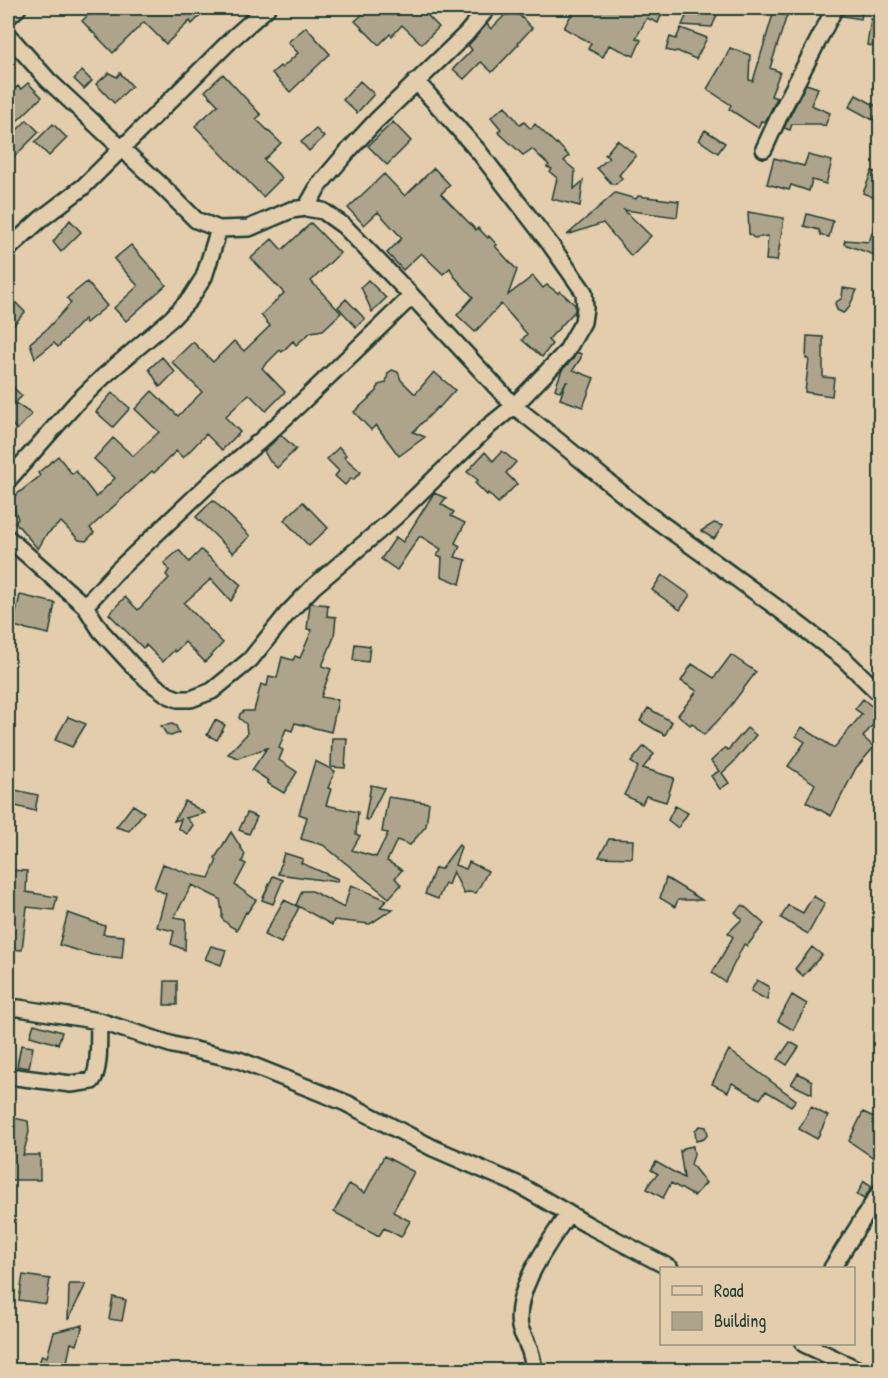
<svg xmlns="http://www.w3.org/2000/svg" width="888" height="1378" viewBox="0 0 888 1378" font-family="'Patrick Hand',sans-serif">
	<rect width="100%" height="100%" fill="#e4cdad"/>
	<filter id="ink" filterUnits="userSpaceOnUse"><feTurbulence type="fractalNoise" baseFrequency=".0167" numOctaves="2"/><feDisplacementMap in="SourceGraphic" scale="12" xChannelSelector="R" yChannelSelector="G"/><feConvolveMatrix kernelMatrix="1 2 1 2 8 2 1 2 1" color-interpolation-filters="sRGB"/></filter>
	<g filter="url(#ink)">
		<path fill="#aea48b" stroke="#1f3d34" stroke-width="1.5" d="M95,8H208L192,24L190,21L166,44L144,22L113,53L82,21Z
			M370,8H376L381,13L386,8H420L439,27L422,44L402,25L392,36L390,34L379,45L355,21Z
			M512,8L532,28L518,43L519,44L492,72L481,62L464,79L453,69L472,50L468,45L487,24L491,29Z
			M575,8H664L658,23L647,18L636,38L641,40L634,56L609,45L603,57L588,49L591,43L564,28Z
			M690,8H706L717,15L712,27L682,25Z
			M845,8H863L861,19L842,16Z
			M774,11L787,15L770,68L780,72L771,96L777,98L765,122L761,121L758,128L729,109L731,105L707,89L725,59L730,48L750,55L749,80L753,81Z
			M871,19L880,21V47L867,45Z
			M306,27L330,54L290,92L272,73L280,66L282,68L298,53L288,42Z
			M681,28L707,38L696,59L677,51L674,52L666,50L670,37L676,39Z
			M82,71L92,81L84,89L74,79Z
			M109,73L117,77L120,73L132,86L114,103L96,84Z
			M223,74L261,115L256,119L281,143L264,160L282,178L263,197L195,126L218,105L205,91Z
			M360,81L374,94L357,113L343,100Z
			M28,83L42,97L16,122L8,113V96L18,86L21,89Z
			M806,84L818,88L811,105L830,113L825,126L820,124H792L790,130L784,128Z
			M856,95L880,108L873,120L849,107Z
			M505,106L520,125L524,122L531,129L535,124L556,144L557,143L569,156L564,161L575,170L574,189L583,181L580,206L552,199L557,178L550,172L552,169L547,167L549,165L532,149L523,155L498,132L501,129L491,117Z
			M27,120L39,132L8,163V139Z
			M393,122L411,141L387,165L368,146Z
			M53,124L67,138L49,156L35,142Z
			M316,129L324,137L309,151L301,142Z
			M705,130L725,143L718,153L699,140Z
			M617,140L636,155L619,175L622,178L616,184H612L597,168L609,158L605,155Z
			M808,155L832,161L826,184L812,180L809,191L791,185L789,190L767,184L774,158L804,166Z
			M434,168L450,185L441,194L476,230L478,228L488,238L489,236L497,245L495,246L517,270L508,295L533,276L543,288L547,285L558,293L560,291L575,305V311L548,340L552,344L542,357L522,340L527,334L501,304L475,332L457,315L473,297L454,276L450,268L443,274L421,253L403,270L387,253L402,238L378,212L364,225L348,208L384,174L405,196Z
			M872,171L880,174V200L863,193Z
			M615,193L636,199L638,196L679,201L677,217L624,210L651,236L631,256L603,223L567,235Z
			M748,212L784,218L777,261L766,260L768,236L754,238L749,234Z
			M807,214L833,221L829,237L821,235L819,230L804,226Z
			M878,215H880V257L844,244L845,240L869,242Z
			M70,220L81,232L61,252L53,242Z
			M311,223L340,253L311,281L341,313L323,330L311,332L296,345L293,341L282,352L280,350L262,368L285,392L266,411L249,394L225,417L240,432L222,450L206,434L183,458L176,451L154,473L152,471L90,528L94,533L86,541L79,540L61,522L46,535L38,549L15,522L18,519L11,499L40,476L38,473L58,456L72,474L76,471L96,497L115,478L94,459L113,438L133,456L159,432L135,409L152,391L178,416L202,392L172,362L193,342L213,362L234,341L244,351L270,326L261,315L284,293L251,258L272,239L282,250Z
			M131,245L166,285L126,321L114,308L138,286L114,259Z
			M368,280L386,298L372,312L361,287Z
			M87,282L107,306L86,323L84,319L58,347L54,343L35,358L30,343L47,329L71,303L67,298Z
			M843,288L857,290L848,309L843,313L837,310L835,303L842,298Z
			M8,295L25,312L8,331Z
			M346,299L365,319L356,327L338,307Z
			M807,336L823,337V377L834,378L832,396L805,392L809,359H806Z
			M577,352L581,354V358L573,370L594,378L583,407L560,399L565,384L567,382H566L560,392L555,389L562,370L573,359Z
			M162,357L175,372L160,387L149,369Z
			M392,370L398,372L401,380L414,393H416L434,372L455,390L439,408L438,407L413,432L425,437L399,456L376,425L371,430L354,412L377,391L378,385L386,383L388,373Z
			M8,382L22,396L15,403L32,414L17,430L8,420Z
			M112,393L130,408L113,427L96,412Z
			M281,435L296,449L277,468L269,460L264,451Z
			M339,447L346,455L344,457L361,472L353,480L351,478L345,485L335,476L339,471L327,459Z
			M502,451L516,462L506,473L517,484L498,503L488,493L487,495L475,483L478,480L467,472L485,452L493,461Z
			M434,493L446,498L441,504L454,512L451,516L465,523L455,543L460,546L455,557L466,560L460,584L441,576L442,558L437,556L441,549L422,537H419L397,570L381,559L396,537L403,542Z
			M213,500L250,536L233,553L196,517Z
			M303,502L328,528L309,546L284,520Z
			M714,523L723,526L714,539L701,531Z
			M179,550L189,562L201,550L241,585L231,601L211,579L184,603L223,643L205,662L185,642L175,652L174,650L163,662L146,645L143,648L109,614L125,597L138,610L169,578L166,575L169,570L164,563Z
			M662,575L690,595L680,610L652,590Z
			M20,595L55,603L49,634L13,626Z
			M311,603L328,605L327,616L336,617L334,637L322,666L331,669L321,697L338,700L331,732L295,723L292,731L286,729L279,748L283,750L279,760L297,772L284,793L267,783L269,781L252,770L267,748L238,758L228,754L247,734L246,724L239,718L240,714L244,711H254L261,684L267,686L269,676L277,678L282,657L293,660L295,656L300,658L312,630L307,629L310,604Z
			M355,644L370,646L368,662L353,660Z
			M731,655L756,672L726,712L704,735L692,723L690,725L678,715L697,691L681,681L692,664L714,678Z
			M863,699L880,713V716L863,737L874,747L856,768L831,816L806,802L815,784L788,766L805,742L796,736L802,727L834,748L862,714L855,709Z
			M648,708L672,722L665,735L640,721Z
			M68,717L86,724L72,747L55,740Z
			M215,720L225,725L217,740L207,735Z
			M172,724L176,726L179,733L171,736L167,735L161,726Z
			M747,728L756,735L733,763L722,773L729,783L720,789L711,776L719,771L711,761L725,748L728,750Z
			M332,738H347L345,768L331,767Z
			M644,746L654,754L643,768L674,778L666,802L646,796L642,804L624,795L638,767L631,762Z
			M315,761L335,771L328,788L331,789L326,805L358,812L356,834L360,836L352,850L376,857L388,833L382,832L388,797L429,803L426,826L410,845L397,840L387,861L402,870L395,878L401,885L389,898L323,845L301,839L307,817L299,814Z
			M371,785L384,788L368,820L365,819Z
			M15,790L38,795L35,811L8,804V800Z
			M185,801L205,813L186,818L193,825L187,834L178,828L181,819L174,821Z
			M133,805L144,812L129,831L116,827Z
			M675,806L688,813L678,828L668,820Z
			M247,813L257,817L249,834L239,830Z
			M231,832L245,854L242,862L246,864L235,885L256,900L247,913L246,912L237,930L230,926L222,919V912L220,899L192,885L174,917L186,919L185,950L171,944L174,931L157,927L166,894L154,888L163,864L190,874L209,878L217,860L215,858Z
			M609,839L633,840L632,858L599,857Z
			M459,845L461,847L455,865L466,869L469,862L488,871L476,893L468,892L464,894L453,871L448,885L445,883L438,899L425,894L435,868L441,869Z
			M284,853L303,859L301,863L338,879L337,882L278,874Z
			M9,870L27,871L26,892L57,897L54,910L27,907L22,950L8,949V894Z
			M273,876L283,880L273,904L262,900Z
			M666,878L702,900H678L675,907L660,898Z
			M351,885L387,900L380,907L393,909L370,924L334,920L332,925L296,905L302,891H312L344,908Z
			M813,896L825,903L808,934L781,918L788,905L803,913Z
			M284,900L299,907L281,943L264,935Z
			M743,905L764,924L747,946L744,944L725,982L712,973L733,937L728,933L742,919L735,912Z
			M68,913L105,926L103,934L124,936L122,958L93,955L59,945Z
			M211,946L226,950L221,965L205,959Z
			M812,947L822,955L803,976L795,969Z
			M757,980L769,987L767,1000L751,991Z
			M165,981H177V1005H164Z
			M792,995L807,1004L793,1030L778,1021Z
			M34,1024L62,1032L58,1044L30,1036Z
			M790,1042L799,1047L787,1065L778,1059Z
			M21,1045L33,1047L29,1068L17,1066Z
			M729,1050L796,1100L791,1106L766,1091L760,1099L732,1083L728,1092L712,1084Z
			M798,1073L812,1081V1094L791,1084Z
			M811,1107L828,1116L817,1139L799,1129Z
			M863,1112L880,1120V1146L878,1144L874,1158L849,1141Z
			M14,1118L28,1121L29,1132L23,1155H40V1180H8V1142Z
			M700,1126L706,1127L708,1134L704,1139L696,1141L695,1130Z
			M693,1146L694,1155L691,1164L706,1183L694,1196L671,1183L663,1198L647,1189L651,1181L658,1174L651,1170L656,1162L684,1178L680,1151L681,1152L684,1148Z
			M384,1156L414,1172L393,1212L410,1221L401,1237L384,1228L379,1236L334,1212L349,1184L365,1193Z
			M864,1181L872,1186L864,1199L857,1195Z
			M23,1275L50,1279L46,1304L19,1300Z
			M69,1284H86L68,1320Z
			M113,1297L126,1300L122,1321L109,1319Z
			M83,1325L77,1345L71,1343L65,1371H36L42,1355L47,1357L54,1332Z"/>
		<g fill="none" stroke-linecap="round" stroke-linejoin="round">
			<defs>
				<path id="minor" d="M8,17L18,8
					M8,35L48,80L164,188L196,220L219,229L249,228L291,210L306,208L323,211L344,226L412,296L514,406L557,440L641,509L780,610L844,659L880,694
					M764,149L781,112L835,8
					M306,208L319,185L349,150L376,121L466,34L488,8
					M8,249L41,219L83,187L234,37L267,8
					M8,480L77,402L104,376L172,318L190,299L204,277L219,229
					M8,538L85,606L101,631L134,667L150,682L168,695L178,699H191L212,691L250,660L287,614L313,587L394,518L489,426L514,406L566,352L583,322L585,308L584,292L550,244L479,152L416,81
					M85,606L117,571L212,481L260,441L302,402L412,296
					M8,1008H19L99,1021L173,1045L239,1060L346,1103L433,1148L519,1185L588,1225L670,1268
					M8,1076L71,1084L92,1081C101,1069 98,1037 99,1021
					M832,1268L880,1192
					M804,1344L859,1370
					M534,1370C533,1362 531,1352 527,1344C525,1338 521,1332 520,1327C513,1290 549,1243 568,1214"/>
			</defs>
			<use href="#minor" stroke="#1f3d34" stroke-width="20"/>
			<use href="#minor" stroke="#e4cdad" stroke-width="15"/>
		</g>
	</g>
	<rect width="888" height="1378" fill="none" stroke="#e4cdad" stroke-width="30"/>
	<rect x="15" y="15" width="858" height="1348" fill="none" stroke="#1f3d34" stroke-width="2" filter="url(#ink)"/>
	<rect x="660" y="1267" width="195" height="78" fill="#e4cdad" stroke="#95937d" stroke-width="1.5"/>
	<rect x="672" y="1286" width="30" height="9" fill="#e4cdad" stroke="#95937d" stroke-width="1.5"/>
	<text x="714" y="1297" font-size="18" fill="#1f3d34">Road</text>
	<rect x="672" y="1312" width="30" height="18" fill="#aea48b" stroke="#95937d" stroke-width="1.5"/>
	<text x="714" y="1327" font-size="18" fill="#1f3d34">Building</text>
</svg>
